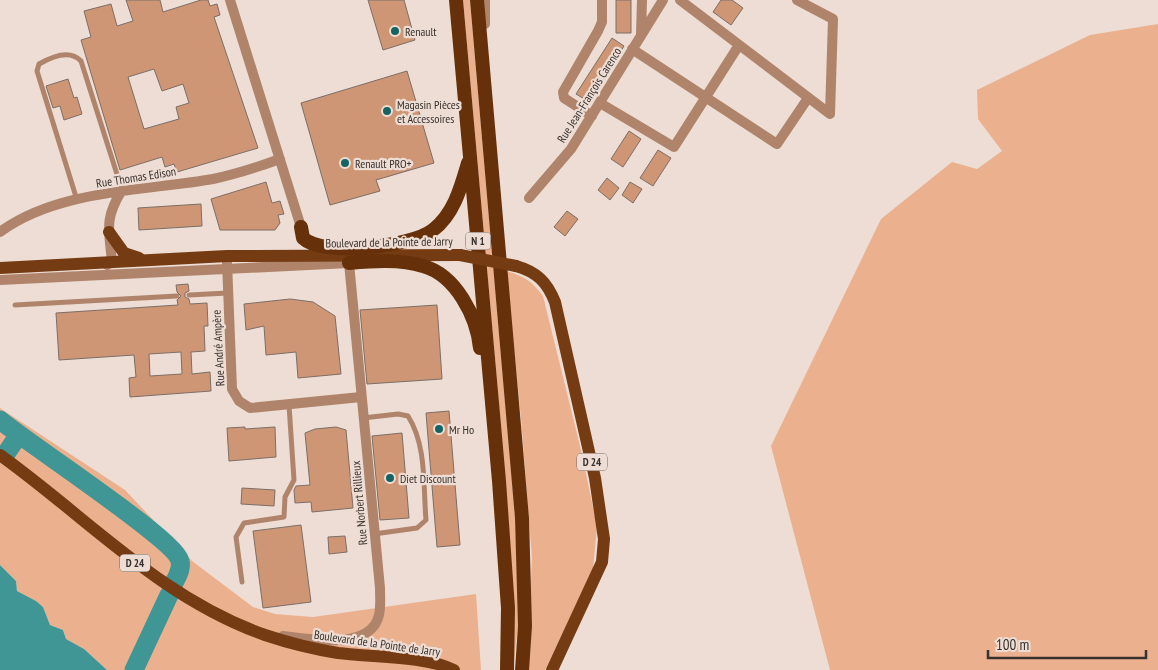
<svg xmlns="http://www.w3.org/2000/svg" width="1158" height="670" viewBox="0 0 1158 670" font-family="'PT Sans Narrow',sans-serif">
	<rect width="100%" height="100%" fill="#edddd4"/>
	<path fill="#ebb18f" d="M463,0H470L515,516L519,618L513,670L514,605L497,380Z
		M1158,24V670H830L771,446L881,219L952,162L977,169L1002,151L978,119L977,90L1090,35Z
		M506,271C523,276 532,281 543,296L582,454L597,527L593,569L545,670H527L532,558L521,418Z
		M0,408L125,490L192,561L253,607L275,614L313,617L476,594L481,670H107L84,649L66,639L63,630L50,625L43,607L36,601L17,591L16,581L0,565Z"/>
	<path fill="#409695" d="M0,565L16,581L17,591L36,601L43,607L50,625L63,630L66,639L84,649L107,670H0Z"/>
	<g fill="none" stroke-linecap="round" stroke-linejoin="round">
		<path stroke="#409695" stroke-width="19" d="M0,420C27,443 175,539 180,561C182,569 177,577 174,583
			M7,452L18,436
			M134,670L169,595"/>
	</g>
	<path fill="#cf9675" stroke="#7c6e66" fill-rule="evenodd" d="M126,0H160L163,12L201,0H208L210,6L217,4L220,15L214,17L258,148L177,172L174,164L165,167L162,157L120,170L81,40L91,37L84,11L111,4L117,26L133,21ZM154,69L162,91L183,84L189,103L176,107L179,119L144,129L128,77Z
		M368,0H404L415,40L383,50Z
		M616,0H631V33H616Z
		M721,0H732L743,8L731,25L713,12Z
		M612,38L624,46L589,102L576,94Z
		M407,71L434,163L376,180L380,191L330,205L301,103Z
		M68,79L74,98L77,97L82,114L64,120L60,106L53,108L46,86Z
		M629,131L641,139L623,167L611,159Z
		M658,150L671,158L653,186L640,178Z
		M607,178L619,188L610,200L598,190Z
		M266,182L272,203L280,201L284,214L278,215L280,223L275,230H220L211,199Z
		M630,182L642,189L633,203L622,195Z
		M201,204L202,226L139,230L138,208Z
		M567,211L578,219L565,236L554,227Z
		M188,284L189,291L185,293V297L189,299L190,304L207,303L208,326H204L205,351L191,352L192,374L210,372L211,391L130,397L129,378L136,377L134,355L59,360L56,313L178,305L177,300L181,296L177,292L176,285ZM181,352L182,374L150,376L149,354Z
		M290,299L313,302L335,316L341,374L298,378L296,352L266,355L264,326L246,330L244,304Z
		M437,305L442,379L367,384L360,310Z
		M449,411L460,545L437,547L426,413Z
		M245,427V429L275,427L276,457L229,461L227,428Z
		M336,427L346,430L353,508L312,512L311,502L295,503L294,490L296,486L310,485L305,433L315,429Z
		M402,433L409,518L380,520L372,436Z
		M242,488L275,490L274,506L241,504Z
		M301,525L311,602L263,608L253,531Z
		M345,536L347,552L329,554L328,537Z"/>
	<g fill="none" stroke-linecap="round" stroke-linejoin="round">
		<path stroke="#af846b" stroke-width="5" d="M77,200L37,71L39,64C51,57 70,49 81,61L122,190
			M189,295L228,293
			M15,305L177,296
			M363,418L398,414L408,416C427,446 423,486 426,520L417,528L374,534
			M242,582L236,537L244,523L284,517L285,497L294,480L289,405"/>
		<path stroke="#af846b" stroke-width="10" d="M230,0L301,227
			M680,0L830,114L833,19L797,0
			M485,24V0
			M641,34L642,0
			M632,49L777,144L808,98
			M600,103L674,147L739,45
			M592,116L564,98L563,92L598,31L602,22V0
			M529,198L571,149L663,0
			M0,232C58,189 146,191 213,179C236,174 258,167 280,159
			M227,262L232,389L239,401L250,408L361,397
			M107,265L112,262C109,230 104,219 122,190
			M0,280L349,263L380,588C380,597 381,607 379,615C371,651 309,639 283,636"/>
		<path stroke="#753b12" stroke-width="12" d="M109,232L124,253L139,258
			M516,266C537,272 547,282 555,302L595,478L604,539L602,562L552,670
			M0,268L227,256L460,255
			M0,455C88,518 160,598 265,635C289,643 313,649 338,653C369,657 427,656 454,670"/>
		<path stroke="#66310a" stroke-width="14" d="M456,0L499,481L508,608L507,670
			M477,0L522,518L525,626L522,670
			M301,227L303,238C322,257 412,247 433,230C454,214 461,187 468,163
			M349,263C373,261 400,259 423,266C456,275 477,317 480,348"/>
		<path stroke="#753b12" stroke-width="12" d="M460,255L516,266"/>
	</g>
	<g fill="#156464" stroke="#edddd4" stroke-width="2">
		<circle cx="395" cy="31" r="5"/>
		<circle cx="387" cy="111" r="5"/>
		<circle cx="345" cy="163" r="5"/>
		<circle cx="439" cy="429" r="5"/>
		<circle cx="390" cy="478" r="5"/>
	</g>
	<g text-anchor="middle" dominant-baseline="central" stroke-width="4.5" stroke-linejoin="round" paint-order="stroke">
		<g fill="#edddd4" stroke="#6e6560" stroke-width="1">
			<rect x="465.5" y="232.5" width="25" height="17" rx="4"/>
			<rect x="577" y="453.5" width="30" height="17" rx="4"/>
			<rect x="120" y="554.5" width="30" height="17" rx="4"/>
		</g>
		<g font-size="11" font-weight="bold" fill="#38322e">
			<text x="478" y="241">N 1</text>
			<text x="592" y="462">D 24</text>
			<text x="135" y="563">D 24</text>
		</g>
		<g font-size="12" fill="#38322e" stroke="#edddd4" text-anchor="start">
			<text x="405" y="31">Renault</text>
			<text x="397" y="104">Magasin Pièces<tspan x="397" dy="14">et Accessoires</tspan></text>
			<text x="355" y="163">Renault PRO+</text>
			<text x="449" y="429">Mr Ho</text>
			<text x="400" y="478">Diet Discount</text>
		</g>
		<g font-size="12" fill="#38322e" stroke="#edddd4">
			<text transform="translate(589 95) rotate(-58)">Rue Jean-François Carenco</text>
			<text transform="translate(136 177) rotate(-9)">Rue Thomas Edison</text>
			<text transform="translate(389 242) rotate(-1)">Boulevard de la Pointe de Jarry</text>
			<text transform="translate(218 348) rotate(-93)">Rue André Ampère</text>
			<text transform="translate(359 503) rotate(-95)">Rue Norbert Rillieux</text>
			<text transform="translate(377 643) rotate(8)">Boulevard de la Pointe de Jarry</text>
		</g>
	</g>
	<path d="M988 650v8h158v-8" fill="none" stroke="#38322e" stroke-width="2.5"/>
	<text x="996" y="650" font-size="15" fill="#38322e" stroke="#edddd4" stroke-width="4" paint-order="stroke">100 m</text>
</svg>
